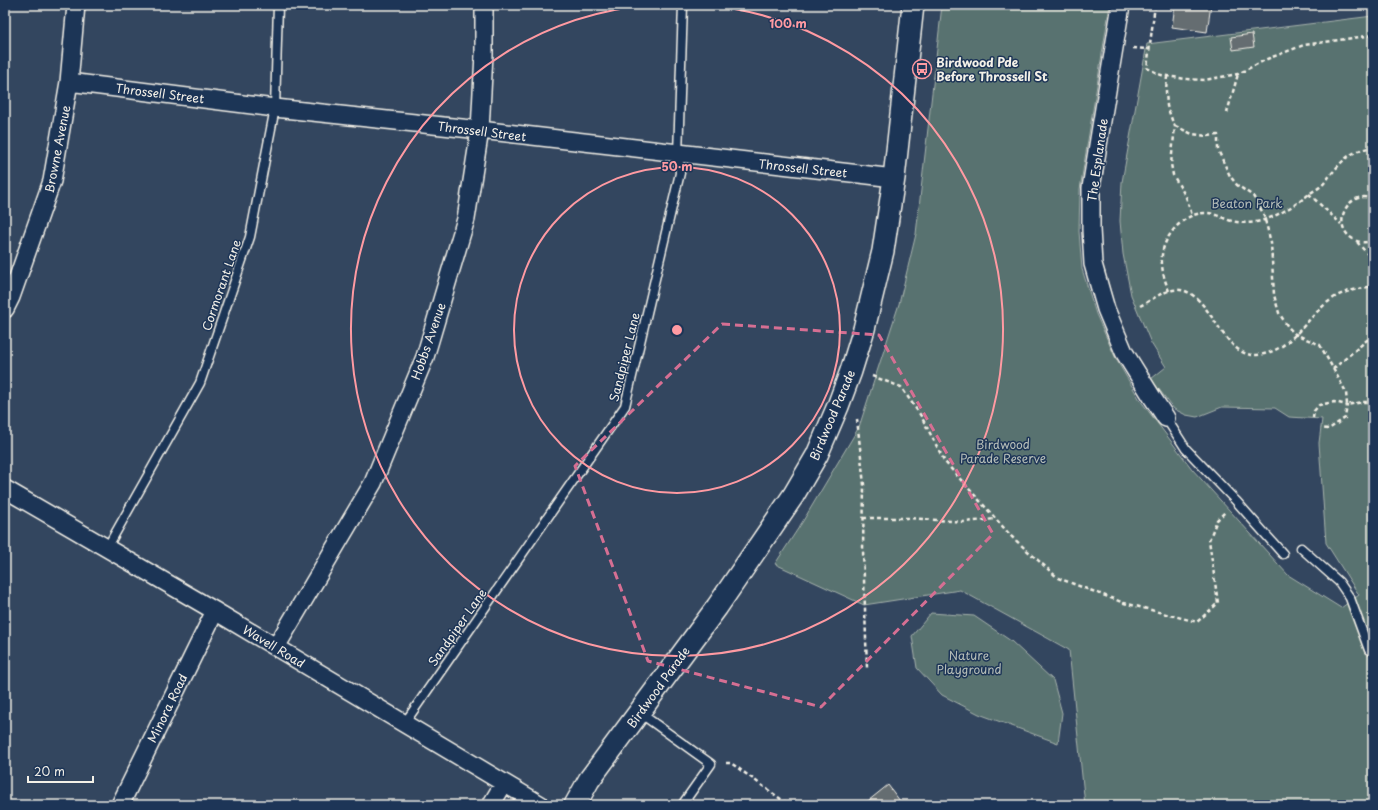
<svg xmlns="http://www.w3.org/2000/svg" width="1378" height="810" viewBox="0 0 1378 810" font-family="'Playpen Sans',sans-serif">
	<rect width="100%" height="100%" fill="#33465f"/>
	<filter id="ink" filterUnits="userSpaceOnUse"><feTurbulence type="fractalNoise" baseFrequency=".025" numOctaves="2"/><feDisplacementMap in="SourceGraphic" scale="8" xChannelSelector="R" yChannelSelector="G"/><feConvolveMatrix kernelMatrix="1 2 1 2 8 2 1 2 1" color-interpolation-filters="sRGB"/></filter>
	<g filter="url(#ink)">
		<path fill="#59726f" stroke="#a6b2ac" d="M942,5H1110L1080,189L1079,231L1082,269L1096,314L1116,359L1140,400L1192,469L1288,575L1341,608L1359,595L1326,543L1319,443L1322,419L1289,417L1275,408L1222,407L1197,417L1186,415L1174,409L1151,379L1166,367L1151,343L1131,295L1123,254L1120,221L1122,182L1147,44L1373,16V805H1085L1069,650L960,590L864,605L775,564L803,521L859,427L899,304L916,234Z
			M931,613L974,616L1011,641L1053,680L1062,713L1058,743L979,714L942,695L917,668L912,636Z"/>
		<path fill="#656d71" stroke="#f4f1e8" d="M1175,5H1211L1207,32L1172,27Z
			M1252,34L1254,47L1233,50L1231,37Z
			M888,785L903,805H863Z"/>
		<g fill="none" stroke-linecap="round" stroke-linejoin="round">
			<defs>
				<path id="service" d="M1166,418L1186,449L1236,501L1283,554
					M107,548L200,383L250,237L275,108L278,5
					M1301,548L1339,582L1350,598L1369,650
					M640,713L711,764L682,805
					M404,724L625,406L680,173L678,154L683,5"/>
				<path id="minor" d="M1121,5L1091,188V229L1093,264L1106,309L1124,352L1152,397L1166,418
					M69,82L275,108L480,130L894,178
					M5,309L11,297L52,181L69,82L76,5
					M5,489L215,611L541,805
					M276,647L373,483L425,357L466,219L480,130L484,54V5
					M120,805L215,611
					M491,805L504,783"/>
				<path id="tertiary" d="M575,805L589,780L717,607L793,496L817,455L838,406L851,371L864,329L883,251L894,178L913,5"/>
			</defs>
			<use href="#service" stroke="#f4f1e8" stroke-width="11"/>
			<use href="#minor" stroke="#f4f1e8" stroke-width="20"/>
			<use href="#tertiary" stroke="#f4f1e8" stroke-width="24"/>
			<path stroke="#f4f1e8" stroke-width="2.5" stroke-dasharray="4 3" stroke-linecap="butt" d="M1155,5L1147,68L1161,75L1185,79L1205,80L1238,74L1267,59L1304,45L1373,35
				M1133,48L1148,49
				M1167,76L1166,91L1167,106L1172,120L1175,126L1171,164L1173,175L1186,197L1192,215
				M1227,113L1238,74
				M1175,126L1192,134L1207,136L1218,135V150L1230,176L1237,185L1253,196L1263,213L1267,227L1271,243L1274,295L1279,313L1288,327L1295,334L1320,345L1346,392L1347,405L1363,402H1373
				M1309,194L1341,224
				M1373,199C1347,188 1329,228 1355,240C1360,243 1367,243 1373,240
				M1357,242L1371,258L1373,259
				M1169,291C1164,279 1161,268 1162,255C1164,235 1185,212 1206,213C1216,213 1223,219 1232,221C1251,226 1268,220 1284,211C1293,206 1301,201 1309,194C1313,191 1318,189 1321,186C1326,182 1329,176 1333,172C1346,156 1353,151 1373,147
				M1140,306C1150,301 1161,292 1173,290C1208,284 1220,354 1253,355C1290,356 1307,314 1335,297C1347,290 1360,289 1373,286
				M1333,369L1373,335
				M872,376L901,387L921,416L945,462L1012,537L1058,578L1124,603L1197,622L1218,603L1209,540L1217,520L1226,511
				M1313,418L1314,411L1319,405L1334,402L1347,405L1345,418L1329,429L1321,428
				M857,419L864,485L863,550L867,668
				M863,518H908L965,522L995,519
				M726,763H731L789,805"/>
			<use href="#service" stroke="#1d3557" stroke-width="8"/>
			<use href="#minor" stroke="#1d3557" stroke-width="17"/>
			<use href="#tertiary" stroke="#1d3557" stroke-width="21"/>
		</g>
	</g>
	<path fill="none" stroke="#d66f93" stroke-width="3" stroke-dasharray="8 5" stroke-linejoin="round" d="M722,324L879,335L993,534L821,707L648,661L575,466Z"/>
	<g fill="none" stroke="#ff9aa2" stroke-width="2">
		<circle cx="677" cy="330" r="163"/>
		<path d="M703 5A326 326 0 1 1 651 5"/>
	</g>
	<defs>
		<symbol id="bus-ring" viewBox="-11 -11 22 22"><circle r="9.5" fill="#1d3557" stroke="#ff9aa2" stroke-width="1.5"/><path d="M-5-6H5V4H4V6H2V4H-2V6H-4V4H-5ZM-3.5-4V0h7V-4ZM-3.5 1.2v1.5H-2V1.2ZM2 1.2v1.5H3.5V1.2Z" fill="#ff9aa2"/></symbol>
	</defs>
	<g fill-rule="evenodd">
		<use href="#bus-ring" x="911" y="58" width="22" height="22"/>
	</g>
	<g text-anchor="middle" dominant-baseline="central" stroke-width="3" stroke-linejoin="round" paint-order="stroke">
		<g font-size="12" font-weight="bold" fill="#f4f1e8" stroke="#1d3557" text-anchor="start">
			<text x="936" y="62">Birdwood Pde<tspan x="936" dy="14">Before Throssell St</tspan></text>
		</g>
		<g font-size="12" fill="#f4f1e8" stroke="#1d3557">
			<text transform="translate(160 93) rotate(7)">Throssell Street</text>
			<text transform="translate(482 131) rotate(7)">Throssell Street</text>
			<text transform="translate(57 149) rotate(-79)">Browne Avenue</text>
			<text transform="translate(1097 160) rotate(-82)">The Esplanade</text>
			<text transform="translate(803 168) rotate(6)">Throssell Street</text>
			<text transform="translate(221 285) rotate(-71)">Cormorant Lane</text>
			<text transform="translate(428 341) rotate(-71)">Hobbs Avenue</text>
			<text transform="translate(624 357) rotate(-76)">Sandpiper Lane</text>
			<text transform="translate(832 415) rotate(-67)">Birdwood Parade</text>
			<text transform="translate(457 627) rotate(-55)">Sandpiper Lane</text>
			<text transform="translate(274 646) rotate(31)">Wavell Road</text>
			<text transform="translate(658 687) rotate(-54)">Birdwood Parade</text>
			<text transform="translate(167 708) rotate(-64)">Minora Road</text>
		</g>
		<g font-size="12" fill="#b6beb8" stroke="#1d3557">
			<text x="1247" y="203">Beaton Park</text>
			<text x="1003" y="444">Birdwood<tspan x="1003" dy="14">Parade Reserve</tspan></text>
			<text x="969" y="655">Nature<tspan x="969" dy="14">Playground</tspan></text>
		</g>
	</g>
	<circle cx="677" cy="330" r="6" fill="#ff9aa2" stroke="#1d3557" stroke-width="2"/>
	<g font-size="12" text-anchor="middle" font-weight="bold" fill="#ff9aa2" stroke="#1d3557" stroke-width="3" stroke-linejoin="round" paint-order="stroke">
		<text x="788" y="28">100 m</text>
		<text x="677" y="171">50 m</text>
	</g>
	<rect width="1378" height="810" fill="none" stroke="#1d3557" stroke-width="20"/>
	<rect x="10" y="10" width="1358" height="790" fill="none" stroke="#f4f1e8" stroke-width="1.5" filter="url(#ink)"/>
	<path d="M28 776v6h65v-6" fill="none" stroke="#f4f1e8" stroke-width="2"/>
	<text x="34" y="776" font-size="12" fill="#f4f1e8" stroke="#1d3557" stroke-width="3" paint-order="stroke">20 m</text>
</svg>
